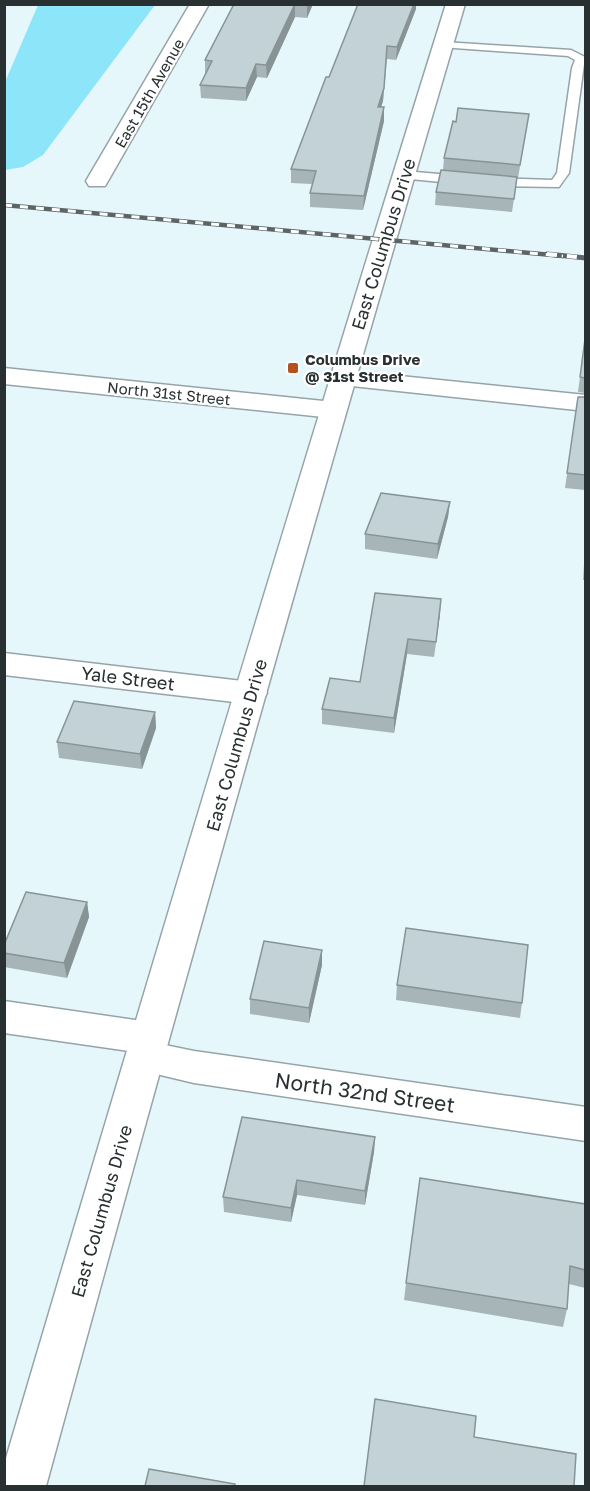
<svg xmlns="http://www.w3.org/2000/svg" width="590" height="1491" viewBox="0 0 590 1491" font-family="'Golos Text',sans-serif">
	<rect width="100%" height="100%" fill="#e6f7fb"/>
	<path fill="#8ce5f9" d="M38,5H155L43,155L23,167L5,170V82Z"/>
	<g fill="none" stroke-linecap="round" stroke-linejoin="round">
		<defs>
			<path id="lane" d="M444,42L571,50L585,57L569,173L559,187L492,186L486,182L492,178L552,180L557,173L572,68L575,60L568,56L440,47V43Z
				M404,171L462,176L468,180L462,184L400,178L398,175Z"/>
			<path id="street" d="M190,4H209L108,181L105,186H89L86,181Z
				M4,368L333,402L342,404L346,410L342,416L333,418L4,384Z
				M342,370L586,395V411L333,384L329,378L333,372Z
				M4,653L251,682L262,685L267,693L262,701L251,704L4,675Z
				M4,1001L149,1022L163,1027L168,1038L165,1045L194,1051L586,1107V1141L194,1083L131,1068L126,1057L129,1051L4,1033Z"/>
			<path id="secondary" d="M446,4H465C320,497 181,991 46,1486H4V1465C148,977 294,490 446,4Z"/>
		</defs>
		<use href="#lane" stroke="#95a4a8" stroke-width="3"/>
		<use href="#street" stroke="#95a4a8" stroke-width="3"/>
		<use href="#secondary" stroke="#95a4a8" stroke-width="3"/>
		<use href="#lane" fill="#fff" fill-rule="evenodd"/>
		<use href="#street" fill="#fff" fill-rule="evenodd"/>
		<use href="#secondary" fill="#fff" fill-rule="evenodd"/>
		<defs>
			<path id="rail-far1" d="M4,205L563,256"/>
			<path id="rail" d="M547,254L586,258"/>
		</defs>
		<use href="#rail-far1" stroke="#5b6567" stroke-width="4.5"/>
		<use href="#rail" stroke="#5b6567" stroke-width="5"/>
		<use href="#rail-far1" stroke="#fff" stroke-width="3" stroke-dasharray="8" stroke-linecap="butt"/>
		<use href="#rail" stroke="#fff" stroke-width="4" stroke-dasharray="10" stroke-linecap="butt"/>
	</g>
	<path fill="#a7b5b8" d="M234,4H313L307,18L295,17L267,78L257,77L246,101L201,98L200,85L206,73H205V60Z
		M416,9L396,60L387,59L383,101L381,107H384V121L363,210L310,207V193L312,184L291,183V169L329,77Z
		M529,114L527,127L518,178H517L512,212L435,205L436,192L443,170L444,158Z
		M585,339V393L578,392Z
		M578,397H585V490L565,488Z
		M450,502L448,517L437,559L365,549V534Z
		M585,548V580H583Z
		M375,593L440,614L434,657L407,654L394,733L322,724V709L360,682Z
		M155,712L156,728L142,769L59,758L57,742Z
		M87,902L89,917L67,978L4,967V945Z
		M322,950V965L309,1023L250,1014V999Z
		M397,985L522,1003L520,1018L396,1000Z
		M375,1137L374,1152L365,1205L297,1195L291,1222L224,1212L223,1197Z
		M585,1204V1288L569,1284L567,1309L563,1327L404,1300L406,1283Z"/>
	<path fill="#889396" d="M295,4V17L267,78L266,65Z
		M307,4H313L307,18Z
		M414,4H416V9L396,60L397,47Z
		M387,46L383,101L377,120L378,107Z
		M256,64L257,77L246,101V88Z
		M384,107V121L363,210L364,196Z
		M450,502L448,517L437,559L438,544Z
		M441,599L440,614L434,657L436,642Z
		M408,639L407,654L394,733V718Z
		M155,712L156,728L142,769L140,754Z
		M87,902L89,917L67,978L64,963Z
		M322,950V965L309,1023V1008Z
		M375,1137L374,1152L365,1205V1191Z
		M297,1180V1195L291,1222V1208Z"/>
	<path fill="#c2d2d6" stroke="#889396" stroke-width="1.5" d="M234,4H295L266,65L256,64L246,88L200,85L212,61L205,60Z
		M358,4H414L397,47L387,46L384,88L378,107H384L364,196L310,193L316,171L291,169L326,77H329Z
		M458,108L529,114L520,165L444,158L453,121L456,122Z
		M441,170L517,177L514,199L436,192Z
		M585,339V378L580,377Z
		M578,397H585V475L567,473Z
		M381,493L450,502L438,544L365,534Z
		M375,593L441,599L436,642L408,639L394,718L322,709L330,678L360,682Z
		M74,701L155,712L140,754L57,742Z
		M26,892L87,902L64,963L4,953V945Z
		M406,928L528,945L522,1003L397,985Z
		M264,941L322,950L309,1008L250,999Z
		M242,1117L375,1137L365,1191L297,1180L291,1208L223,1197Z
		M420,1178L585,1204V1270L570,1266L567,1309L406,1283Z
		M375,1399L476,1416L474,1437L576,1454L574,1486H364Z
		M149,1469L235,1484L234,1486H145Z"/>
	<rect fill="#b55020" stroke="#fff" stroke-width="2" x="287" y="362" width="12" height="12" rx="3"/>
	<g text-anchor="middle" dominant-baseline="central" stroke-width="4.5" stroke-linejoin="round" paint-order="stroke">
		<g font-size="15" fill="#293031" stroke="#fff">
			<text transform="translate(149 93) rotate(-60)">East 15th Avenue</text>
			<text transform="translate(169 393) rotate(6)">North 31st Street</text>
		</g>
		<g font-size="15" font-weight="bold" fill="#293031" stroke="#fff" text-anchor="start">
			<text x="305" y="359">Columbus Drive<tspan x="305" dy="17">@ 31st Street</tspan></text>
		</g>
		<g font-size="18" fill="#293031" stroke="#fff">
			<text transform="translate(383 244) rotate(-73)">East Columbus Drive</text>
			<text transform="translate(128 678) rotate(7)">Yale Street</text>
			<text transform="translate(236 745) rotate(-74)">East Columbus Drive</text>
			<text transform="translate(101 1211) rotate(-74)">East Columbus Drive</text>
		</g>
		<g font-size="21" fill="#293031" stroke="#fff">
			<text transform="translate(365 1092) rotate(8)">North 32nd Street</text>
		</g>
	</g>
	<rect width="590" height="1491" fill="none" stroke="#293031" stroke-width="12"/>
</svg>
